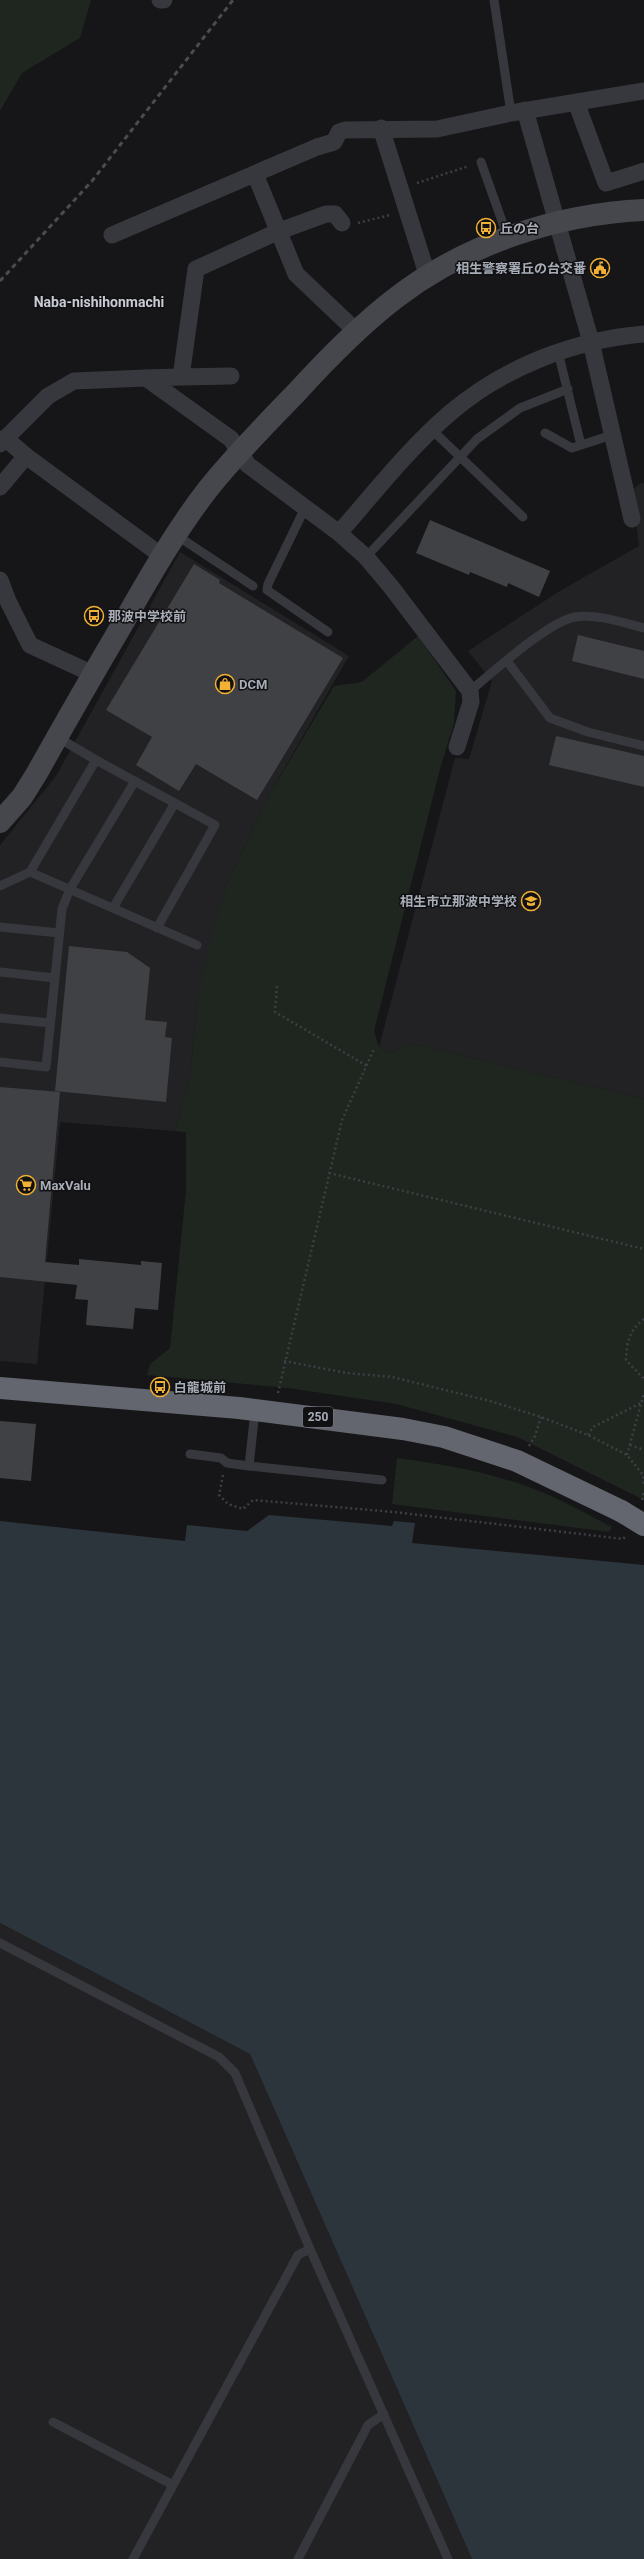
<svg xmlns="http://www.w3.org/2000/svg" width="644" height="2559" viewBox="0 0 644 2559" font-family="Roboto,'Noto Sans JP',sans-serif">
	<rect width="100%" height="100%" fill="#161618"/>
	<path fill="#222225" d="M641,483H644V1099L413,1044L389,1053L379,1047L455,758L469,759L492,681L468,651L558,592L639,546L632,490Z
		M180,552L349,656L269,795L226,886L197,1005L190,1078L175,1131L60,1122L37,1364L0,1361V845L56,776Z
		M0,1923L250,2054L472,2559H0Z"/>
	<path fill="#1e261f" d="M0,0H91L80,38L22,73L0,111Z
		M418,636L456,691L454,723L440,769L374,1031L379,1047L389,1053L413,1044L644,1099V1500L517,1437L396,1404L288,1388L147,1375L150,1364L170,1348L186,1191V1132L175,1131L190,1078L197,1005L210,942L226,886L269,795L334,686L362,682Z
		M397,1458C441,1464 484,1471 526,1486C556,1496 584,1513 612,1527L609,1532L392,1504Z"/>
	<path fill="#2c353c" d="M269,1515L392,1526L394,1521L415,1523L412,1543L644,1565V2559H472L250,2054L0,1923V1521L185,1541L187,1525L247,1531Z"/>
	<path fill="#404145" d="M430,520L550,571L539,597L508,583L507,587L470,572L469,575L416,553Z
		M194,564L220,580L219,583L343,658L257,800L196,764L179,791L136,765L152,737L106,710Z
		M578,635L644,651V679L572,661Z
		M556,736L644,756V787L549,765Z
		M69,946L127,952L150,968L145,1020L167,1022L165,1037L172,1038L166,1102L55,1091Z
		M0,1087L60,1092L45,1262L79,1265V1259L141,1265V1261L162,1263L158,1310L135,1308L133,1329L86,1325L88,1300L75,1299L77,1285L0,1277Z
		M0,1421L36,1424L31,1481L0,1478Z"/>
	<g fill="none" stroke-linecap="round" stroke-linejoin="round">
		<path stroke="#3d3f44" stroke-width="2.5" stroke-dasharray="2 3" stroke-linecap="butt" d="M417,183L469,166
			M358,223L390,215
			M277,986L275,1012L367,1066
			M329,1173L644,1249
			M644,1319C629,1331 627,1341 626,1360L644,1379
			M284,1361L347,1373L392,1377L490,1401L541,1417L588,1435L627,1455L643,1475L644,1486
			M278,1393L342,1120L374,1049
			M588,1435L593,1427L641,1403
			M630,1445L644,1450
			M529,1446L535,1436L541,1417
			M627,1455L644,1393
			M223,1475L219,1495L228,1504L243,1509L253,1500L394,1512L623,1539L625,1537
			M642,1500L644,1491"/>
		<path stroke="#37383d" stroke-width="9" d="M494,0L511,113
			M481,162L508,238
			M558,352L581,445
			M432,430L523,517
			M545,433L572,448L612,435
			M305,508L268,584L267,590L328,632
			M176,535L253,586
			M366,557L477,439L520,408L568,389
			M507,661L550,718L588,732L644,746
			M470,691C492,673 549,621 575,617C598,614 621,622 644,628
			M96,760L215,825L157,928
			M30,872L197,945
			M0,886L30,872L96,760L57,737
			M113,908L175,803
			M0,927L59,933
			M0,972L55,978
			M0,1018L50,1023
			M0,1062L46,1067L62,909L70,889L135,781
			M190,1454L221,1458L227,1463L249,1466L382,1480
			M249,1466L255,1411
			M0,1943L219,2057L235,2073L310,2249L448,2559
			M53,2422L173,2485
			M133,2559L298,2255L310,2249
			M298,2559L368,2425L384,2414"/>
		<path stroke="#37383d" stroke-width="17" d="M160,0H164
			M576,102L606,183L644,171
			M525,110L591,342L632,519
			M381,128L428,277
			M255,174L296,274L357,332
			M112,235L317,147L334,142L339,132L345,130L437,129L511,113L644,91
			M181,377L231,376
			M143,378L181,377L196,269L277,232L326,214H335L342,223
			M0,444L48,396L74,381L146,378L231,439L248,465L339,533L366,557L392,588L470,691L471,702L457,747
			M26,456L162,556
			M0,487L26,456L5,438
			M339,533C374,493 409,448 450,413C504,367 574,340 644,334
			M0,580L8,601L30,645L93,674"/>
		<path stroke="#45474d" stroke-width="22" d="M0,822L22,797L37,773C66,721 96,669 126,618C151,574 177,529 208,489C235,455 266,424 296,393C327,359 360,325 397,297C466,244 557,214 644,210"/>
		<path stroke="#63666e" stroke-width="22" d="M0,1388L239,1408L403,1429L444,1437L517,1461L621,1511"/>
		<path stroke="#4a4c52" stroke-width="3" stroke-dasharray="5 4" stroke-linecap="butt" d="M0,281L92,181L233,0"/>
		<path stroke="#63666e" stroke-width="22" d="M621,1511L644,1525"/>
	</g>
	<defs>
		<symbol id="bus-ring" viewBox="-11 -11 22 22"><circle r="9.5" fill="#111113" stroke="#f2b134" stroke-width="1.5"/><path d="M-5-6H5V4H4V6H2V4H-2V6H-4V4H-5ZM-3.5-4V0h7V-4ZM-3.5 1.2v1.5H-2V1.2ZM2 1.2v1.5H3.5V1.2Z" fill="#f2b134"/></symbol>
		<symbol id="civic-ring" viewBox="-11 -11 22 22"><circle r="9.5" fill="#111113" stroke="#f2b134" stroke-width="1.5"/><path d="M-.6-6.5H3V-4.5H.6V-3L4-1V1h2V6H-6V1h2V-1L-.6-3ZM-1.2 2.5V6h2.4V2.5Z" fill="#f2b134"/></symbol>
		<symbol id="shop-ring" viewBox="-11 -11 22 22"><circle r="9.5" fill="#111113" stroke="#f2b134" stroke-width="1.5"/><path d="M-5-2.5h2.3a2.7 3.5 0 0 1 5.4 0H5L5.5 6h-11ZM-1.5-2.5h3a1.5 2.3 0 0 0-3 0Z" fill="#f2b134"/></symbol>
		<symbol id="school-ring" viewBox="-11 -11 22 22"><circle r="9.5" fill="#111113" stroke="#f2b134" stroke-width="1.5"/><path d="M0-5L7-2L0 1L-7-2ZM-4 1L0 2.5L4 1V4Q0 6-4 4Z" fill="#f2b134"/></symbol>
		<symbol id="supermarket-ring" viewBox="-11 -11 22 22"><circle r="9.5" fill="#111113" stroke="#f2b134" stroke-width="1.5"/><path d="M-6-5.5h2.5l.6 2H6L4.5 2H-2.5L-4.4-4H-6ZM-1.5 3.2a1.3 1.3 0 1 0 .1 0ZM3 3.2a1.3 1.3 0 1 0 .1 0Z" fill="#f2b134"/></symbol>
	</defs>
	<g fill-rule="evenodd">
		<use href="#bus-ring" x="475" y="217" width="22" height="22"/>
		<use href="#civic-ring" x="589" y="257" width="22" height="22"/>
		<use href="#bus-ring" x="83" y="605" width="22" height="22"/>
		<use href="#shop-ring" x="214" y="673" width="22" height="22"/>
		<use href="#school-ring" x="520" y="890" width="22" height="22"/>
		<use href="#supermarket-ring" x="15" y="1174" width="22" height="22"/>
		<use href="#bus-ring" x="149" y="1376" width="22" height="22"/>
	</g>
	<g text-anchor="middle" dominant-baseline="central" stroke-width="3" stroke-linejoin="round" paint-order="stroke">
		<rect fill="#111113" stroke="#7b7e86" stroke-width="1" x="303" y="1407" width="30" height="20" rx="3"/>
		<g font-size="12" font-weight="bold" fill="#a8adb8">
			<text x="318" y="1417">250</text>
		</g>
		<g font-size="13" font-weight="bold" fill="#a8adb8" stroke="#111113" text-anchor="start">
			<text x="500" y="228">丘の台</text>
			<text x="586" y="268" text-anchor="end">相生警察署丘の台交番</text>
			<text x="108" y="616">那波中学校前</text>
			<text x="239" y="684">DCM</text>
			<text x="517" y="901" text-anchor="end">相生市立那波中学校</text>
			<text x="40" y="1185">MaxValu</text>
			<text x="174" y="1387">白龍城前</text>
		</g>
		<g font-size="14" font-weight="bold" fill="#c9ccd4" stroke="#111113">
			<text x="99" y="302">Naba-nishihonmachi</text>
		</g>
	</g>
</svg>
